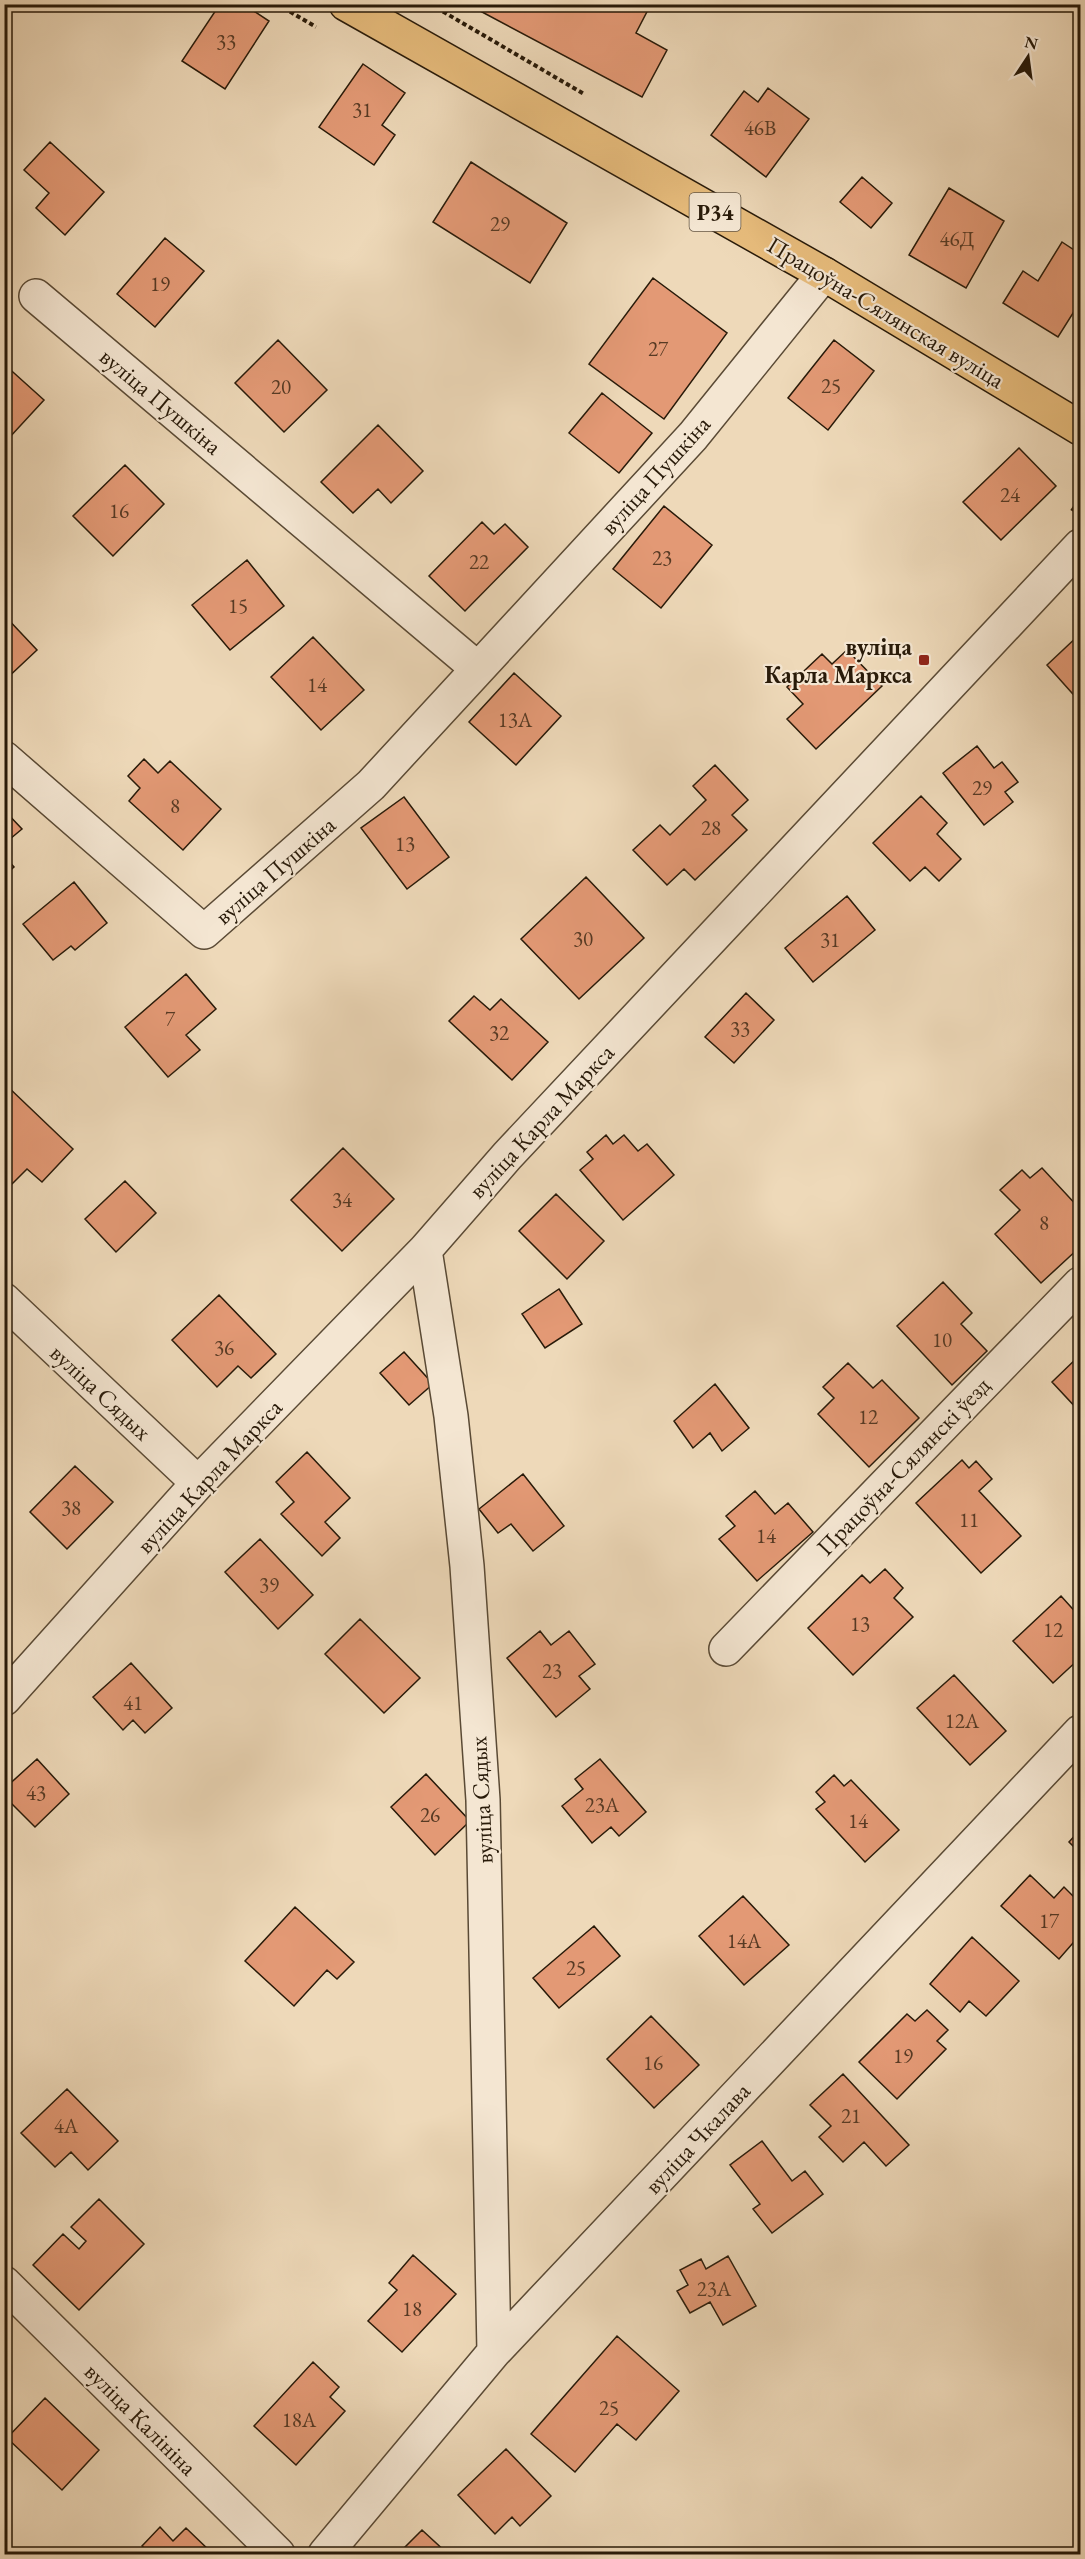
<svg xmlns="http://www.w3.org/2000/svg" width="1085" height="2559" viewBox="0 0 1085 2559" font-family="'EB Garamond',serif">
	<rect width="100%" height="100%" fill="#eed9b9"/>
	<filter id="stains"><feTurbulence type="fractalNoise" baseFrequency=".00333" numOctaves="4"/><feColorMatrix values="0 0 0 0 .2 0 0 0 0 .09 0 0 0 0 .02 0 0 0 .5 -.17"/></filter>
	<radialGradient id="worn" r=".72"><stop offset=".6" stop-color="#630" stop-opacity="0"/><stop offset="1" stop-color="#630" stop-opacity=".3"/></radialGradient>
	<path fill="#e39975" stroke="#281a09" stroke-width="1.5" d="M220,4H243L269,21L225,89L182,61Z
		M467,4H580L586,7L587,4H651L636,33L667,50L642,97Z
		M363,64L405,93L382,125L395,135L374,165L319,127Z
		M768,88L809,119L766,177L711,135L744,91L758,102Z
		M50,142L104,192L65,235L36,208L49,193L24,170Z
		M471,162L567,223L530,283L433,222Z
		M862,177L892,203L871,228L840,202Z
		M949,188L1004,221L966,288L909,255Z
		M165,238L204,271L155,327L117,294Z
		M1062,242L1080,254V302L1058,337L1003,303L1023,271L1038,281Z
		M653,278L727,333L664,419L589,364Z
		M278,340L327,390L284,432L235,383Z
		M834,340L874,371L828,430L788,398Z
		M4,364L44,400L9,438L4,434Z
		M602,393L652,433L619,473L569,433Z
		M378,425L423,471L391,503L378,489L353,513L321,482Z
		M1019,448L1056,486L1001,540L963,502Z
		M125,465L164,504L113,556L73,516Z
		M664,506L712,545L661,608L613,569Z
		M482,522L494,534L505,524L528,547L465,611L429,576Z
		M247,560L284,606L230,650L192,605Z
		M4,615L37,650L4,681Z
		M1080,634V702L1047,665Z
		M313,637L364,690L321,730L271,677Z
		M847,650L882,686L816,749L787,719L803,704L787,687L822,654L832,664Z
		M514,673L561,716L516,765L469,722Z
		M977,746L994,768L1002,762L1018,782L1005,792L1013,802L984,825L943,773Z
		M144,759L158,773L170,761L221,809L183,850L129,801L140,788L128,776Z
		M715,765L748,800L732,815L747,830L695,880L684,869L667,885L633,850L660,825L670,835L706,800L693,786Z
		M921,796L947,823L937,834L961,859L939,881L925,867L910,881L873,843Z
		M404,797L449,857L407,889L361,828Z
		M4,810L22,829L4,844Z
		M4,856L14,867L4,876Z
		M586,877L644,938L579,999L521,939Z
		M74,882L107,923L75,950L71,946L53,960L23,924Z
		M847,896L875,930L813,982L785,948Z
		M186,974L216,1009L186,1035L200,1050L168,1077L125,1027Z
		M746,993L774,1020L734,1063L705,1037Z
		M474,996L490,1010L501,999L548,1042L512,1080L449,1021Z
		M6,1085L73,1149L42,1182L27,1169L5,1191Z
		M606,1135L613,1144L624,1135L638,1151L647,1144L674,1175L623,1220L580,1170L593,1159L587,1152Z
		M343,1148L394,1199L342,1251L291,1200Z
		M1042,1168L1080,1209V1247L1041,1283L995,1234L1020,1210L1000,1190L1022,1170L1030,1178Z
		M125,1181L156,1213L116,1252L85,1219Z
		M556,1194L604,1241L567,1279L519,1231Z
		M943,1282L972,1313L961,1324L987,1351L952,1385L897,1326Z
		M559,1289L582,1324L545,1348L522,1314Z
		M219,1295L276,1354L251,1378L238,1366L217,1387L172,1340Z
		M404,1352L433,1384L409,1405L380,1373Z
		M1080,1355V1412L1052,1382Z
		M848,1363L873,1388L882,1380L919,1418L869,1467L818,1414L834,1398L823,1387Z
		M715,1384L749,1428L722,1451L710,1433L693,1448L674,1421Z
		M307,1452L350,1498L325,1522L340,1538L322,1556L281,1514L294,1502L276,1482Z
		M962,1460L969,1468L976,1461L992,1479L979,1491L1021,1536L981,1573L916,1503Z
		M75,1466L113,1502L67,1549L30,1512Z
		M523,1474L564,1526L533,1551L511,1524L498,1533L479,1509Z
		M755,1491L775,1514L788,1503L813,1532L757,1581L719,1539L735,1526L726,1516Z
		M260,1539L313,1595L278,1629L225,1572Z
		M885,1569L903,1588L894,1598L913,1617L853,1675L808,1628L862,1575L870,1583Z
		M1061,1596L1080,1617V1658L1053,1683L1013,1641Z
		M360,1619L420,1678L384,1713L325,1654Z
		M540,1631L551,1645L569,1631L595,1664L579,1676L590,1689L556,1717L507,1658Z
		M131,1663L172,1708L145,1733L133,1720L123,1730L93,1697Z
		M954,1675L1006,1731L970,1765L917,1708Z
		M37,1759L69,1794L35,1827L4,1796V1789Z
		M600,1759L646,1812L619,1836L611,1827L592,1843L562,1806L583,1789L575,1779Z
		M426,1774L470,1821L435,1855L391,1807Z
		M834,1775L844,1786L851,1780L899,1830L865,1862L816,1809L825,1802L816,1792Z
		M1080,1830V1853L1069,1842Z
		M1030,1875L1054,1898L1064,1887L1080,1903V1935L1059,1959L1001,1906Z
		M743,1896L789,1945L744,1985L699,1936Z
		M295,1907L354,1962L337,1979L327,1970L294,2006L245,1961Z
		M594,1926L620,1956L559,2008L533,1978Z
		M972,1937L1019,1981L986,2016L969,2001L960,2012L930,1984Z
		M927,2010L948,2030L937,2041L946,2049L897,2099L859,2062L907,2014L915,2021Z
		M651,2016L699,2065L654,2108L607,2059Z
		M843,2074L909,2145L886,2166L864,2142L843,2162L819,2137L831,2126L810,2105Z
		M67,2089L118,2141L88,2170L71,2152L55,2167L21,2133Z
		M762,2141L792,2181L805,2171L823,2194L772,2233L753,2209L760,2204L730,2165Z
		M99,2199L144,2244L79,2310L33,2265L63,2234L79,2249L86,2241L71,2227Z
		M413,2255L456,2294L402,2352L368,2321L397,2290L389,2283Z
		M728,2256L756,2306L723,2325L710,2302L690,2313L677,2291L688,2285L680,2270L701,2259L706,2269Z
		M617,2336L679,2391L636,2440L617,2424L575,2472L531,2434Z
		M313,2362L339,2387L330,2397L345,2411L296,2465L254,2426Z
		M45,2398L99,2450L62,2490L7,2438Z
		M506,2449L551,2496L520,2526L512,2517L495,2534L458,2495Z
		M160,2527L173,2541L186,2528L213,2554H151L142,2546Z
		M422,2530L448,2554H398Z"/>
	<g fill="none" stroke-linecap="round" stroke-linejoin="round">
		<defs>
			<path id="minor" d="M36,296L478,669
				M4,758L204,932L371,785L693,436L824,274
				M425,1250L451,1416L467,1566L483,1800L494,2352
				M4,1300L198,1483
				M726,1649L1080,1284
				M4,1699L198,1483L425,1250L507,1156L1080,546
				M4,2283L278,2554
				M325,2554L494,2352L1080,1732"/>
			<path id="major" d="M346,4L824,274L1080,428"/>
		</defs>
		<use href="#minor" stroke="#5a4a35" stroke-width="36"/>
		<use href="#major" stroke="#281a09" stroke-width="36"/>
		<path stroke="#281a09" stroke-width="4" stroke-dasharray="4.5 3" stroke-linecap="butt" d="M277,4L316,27
			M430,4L584,94
			M1072,511L1080,499"/>
		<use href="#minor" stroke="#f4e6d2" stroke-width="33"/>
		<use href="#major" stroke="#e7bc7c" stroke-width="33"/>
	</g>
	<rect fill="#8f2418" stroke="#f4e6d2" stroke-width="2" x="918" y="654" width="12" height="12" rx="3"/>
	<g text-anchor="middle" dominant-baseline="central" stroke-width="4.5" stroke-linejoin="round" paint-order="stroke">
		<g font-size="21" fill="#573a24">
			<text x="226" y="41">33</text>
			<text x="362" y="109">31</text>
			<text x="760" y="127">46В</text>
			<text x="500" y="223">29</text>
			<text x="957" y="238">46Д</text>
			<text x="160" y="283">19</text>
			<text x="658" y="348">27</text>
			<text x="831" y="385">25</text>
			<text x="281" y="386">20</text>
			<text x="1010" y="494">24</text>
			<text x="119" y="510">16</text>
			<text x="662" y="557">23</text>
			<text x="479" y="561">22</text>
			<text x="238" y="605">15</text>
			<text x="317" y="684">14</text>
			<text x="515" y="719">13А</text>
			<text x="982" y="787">29</text>
			<text x="175" y="805">8</text>
			<text x="711" y="827">28</text>
			<text x="405" y="843">13</text>
			<text x="583" y="938">30</text>
			<text x="830" y="939">31</text>
			<text x="170" y="1018">7</text>
			<text x="740" y="1028">33</text>
			<text x="499" y="1032">32</text>
			<text x="342" y="1199">34</text>
			<text x="1044" y="1222">8</text>
			<text x="942" y="1339">10</text>
			<text x="224" y="1347">36</text>
			<text x="868" y="1416">12</text>
			<text x="71" y="1507">38</text>
			<text x="969" y="1519">11</text>
			<text x="766" y="1535">14</text>
			<text x="269" y="1584">39</text>
			<text x="860" y="1623">13</text>
			<text x="1053" y="1629">12</text>
			<text x="552" y="1670">23</text>
			<text x="133" y="1702">41</text>
			<text x="962" y="1720">12А</text>
			<text x="36" y="1792">43</text>
			<text x="602" y="1804">23А</text>
			<text x="430" y="1814">26</text>
			<text x="858" y="1820">14</text>
			<text x="1049" y="1920">17</text>
			<text x="744" y="1940">14А</text>
			<text x="576" y="1967">25</text>
			<text x="903" y="2055">19</text>
			<text x="653" y="2062">16</text>
			<text x="851" y="2115">21</text>
			<text x="66" y="2125">4А</text>
			<text x="714" y="2288">23А</text>
			<text x="412" y="2308">18</text>
			<text x="609" y="2407">25</text>
			<text x="299" y="2419">18А</text>
		</g>
		<rect fill="#f4e6d2" stroke="#655745" stroke-width="1.5" x="689.5" y="193" width="51" height="38" rx="4.5"/>
		<g font-size="22" font-weight="bold" fill="#281a09">
			<text x="715" y="212">Р34</text>
		</g>
		<g font-size="24" fill="#281a09" stroke="#f4e6d2">
			<text transform="translate(886 312) rotate(31)">Працоўна-Сялянская вуліца</text>
			<text transform="translate(161 401) rotate(40)">вуліца Пушкіна</text>
			<text transform="translate(655 475) rotate(-48)">вуліца Пушкіна</text>
			<text transform="translate(275 870) rotate(-41)">вуліца Пушкіна</text>
			<text transform="translate(541 1121) rotate(-47)">вуліца Карла Маркса</text>
			<text transform="translate(101 1392) rotate(43)">вуліца Сядых</text>
			<text transform="translate(903 1466) rotate(-46)">Працоўна-Сялянскі ўезд</text>
			<text transform="translate(209 1476) rotate(-47)">вуліца Карла Маркса</text>
			<text transform="translate(481 1800) rotate(-93)">вуліца Сядых</text>
			<text transform="translate(697 2138) rotate(-47)">вуліца Чкалава</text>
			<text transform="translate(141 2419) rotate(45)">вуліца Калініна</text>
		</g>
		<g font-size="24" font-weight="bold" fill="#281a09" stroke="#f4e6d2" text-anchor="end">
			<text x="912" y="646">вуліца<tspan x="912" dy="28">Карла Маркса</tspan></text>
		</g>
	</g>
	<rect width="1085" height="2559" fill="none" stroke="#eed9b9" stroke-width="24"/>
	<rect x="6" y="6" width="1073" height="2547" fill="none" stroke="#281a09" stroke-width="3"/>
	<rect x="12" y="12" width="1061" height="2535" fill="none" stroke="#281a09" stroke-width="1.5"/>
	<g transform="translate(1028 57) rotate(13)" stroke="#f4e6d2" stroke-width="4.5" paint-order="stroke">
	<path d="M0-4.5L10 22L0 15L-10 22Z" fill="#281a09"/>
	<text y="-9" font-size="16" font-weight="bold" text-anchor="middle" fill="#281a09">N</text>
	</g>
	<rect width="100%" height="100%" filter="url(#stains)"/>
	<rect width="100%" height="100%" fill="url(#worn)"/>
</svg>
